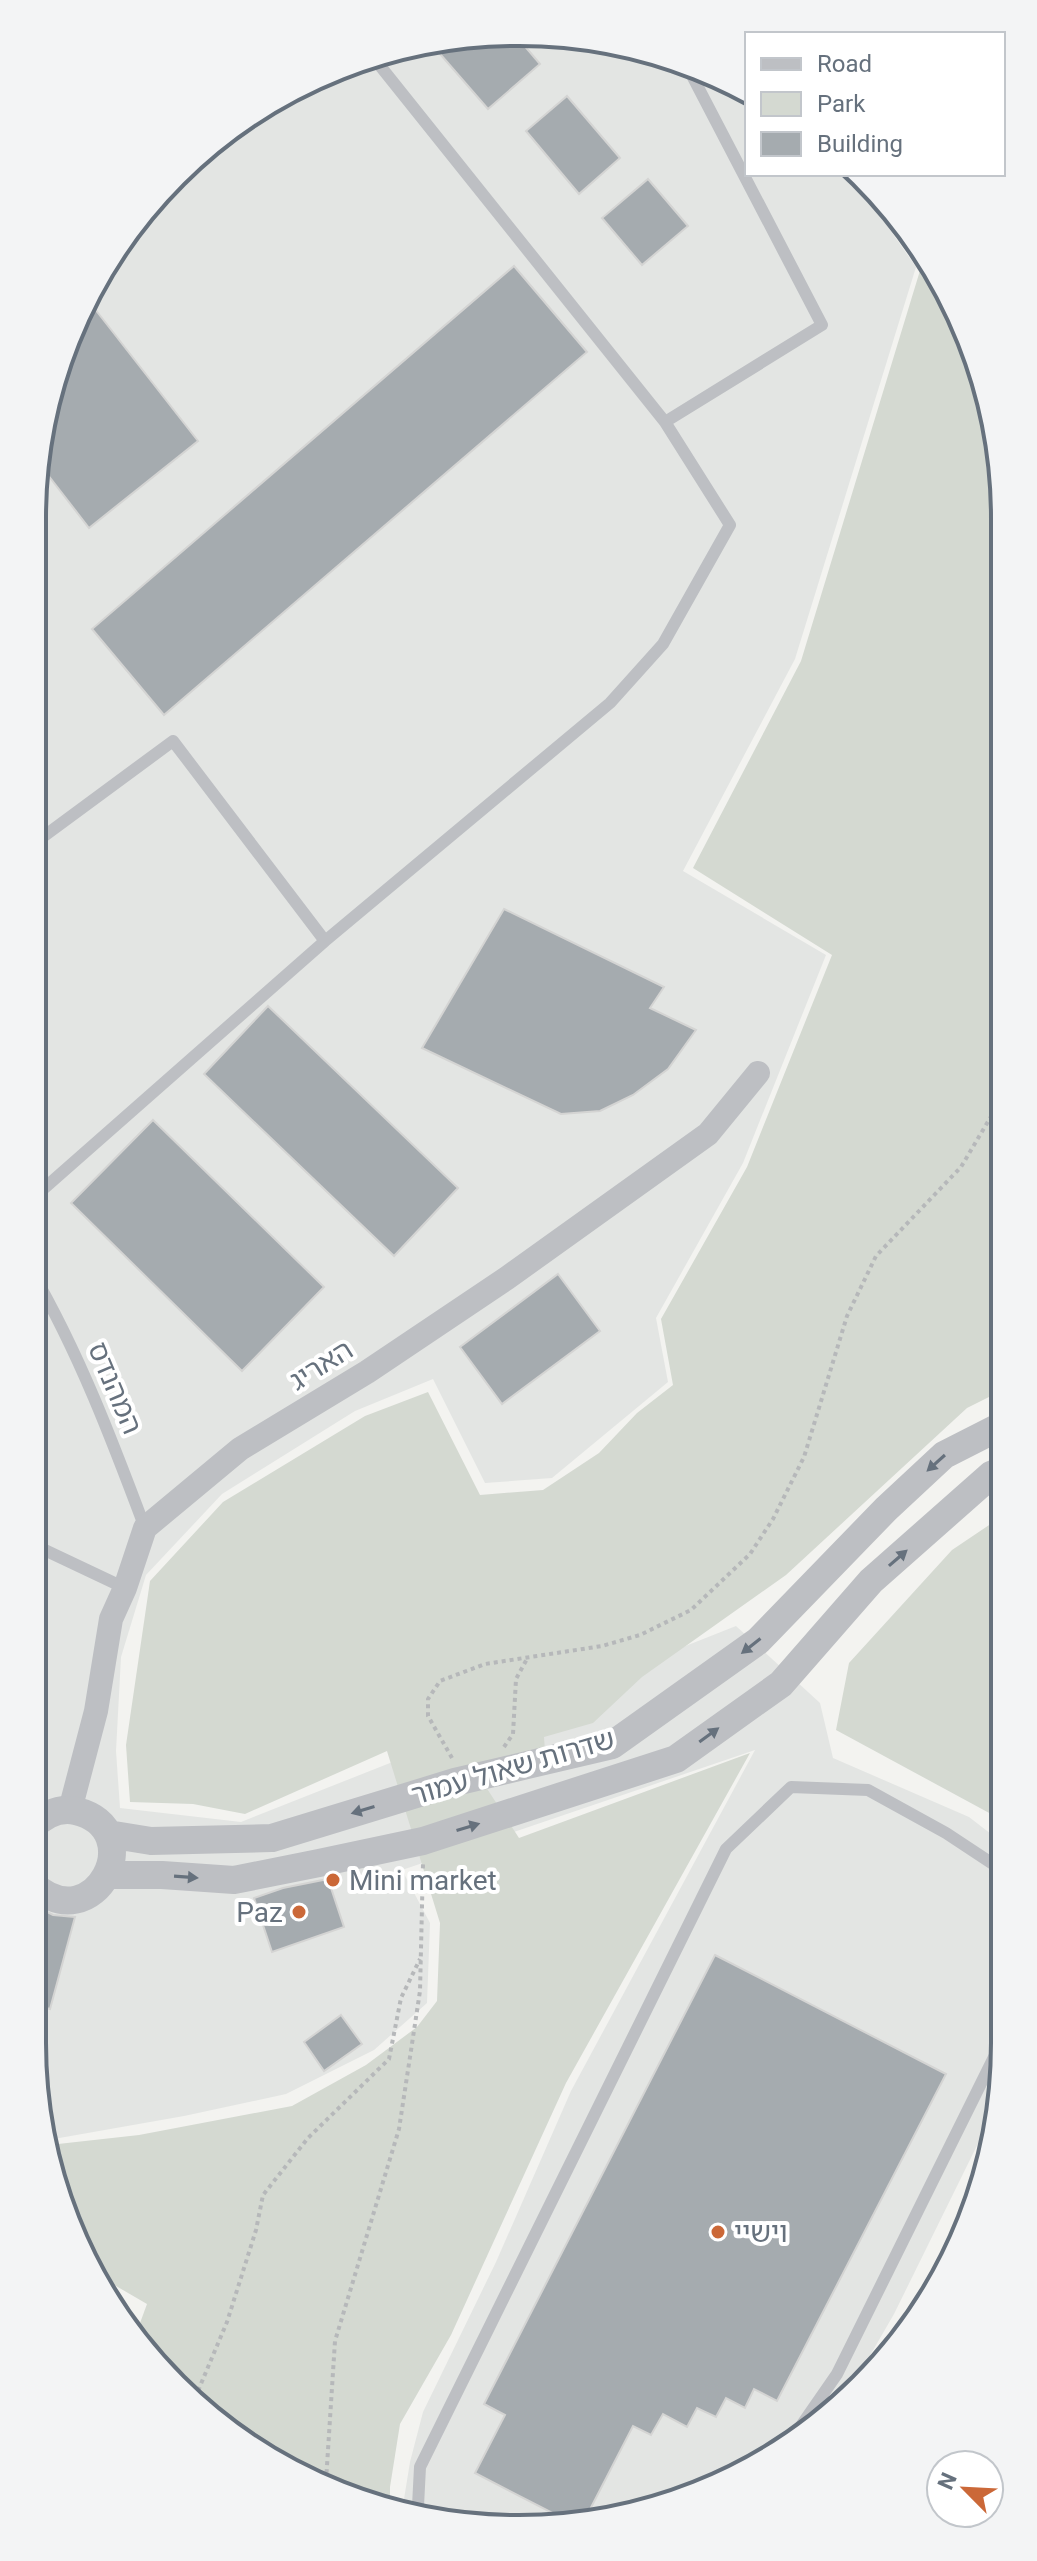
<svg xmlns="http://www.w3.org/2000/svg" width="1037" height="2561" viewBox="0 0 1037 2561" font-family="Roboto,'Noto Sans Hebrew',sans-serif">
	<rect width="100%" height="100%" fill="#f3f3f0"/>
	<path fill="#e3e5e3" d="M486,33L674,58L747,93V174H851L916,267L795,659L683,871L826,955L743,1163L656,1318L668,1382L552,1478L485,1483L433,1379L355,1411L222,1494L146,1575L121,1657L116,1751L120,1808L241,1822L736,1626L820,1703L833,1758L969,1817L1004,1844L1005,2042L994,2111L894,2314L850,2390L788,2447L614,2520L455,2525L406,2508L404,2499L410,2462L423,2412L496,2262L571,2091L755,1750L402,1870L430,1923L427,2003L374,2050L286,2094L184,2116L48,2140L32,2042V519L58,363L152,198L303,82Z"/>
	<path fill="#d4d9d1" d="M860,177L885,198L968,332L1001,455L1003,1390L967,1408L786,1575L642,1677L593,1723L544,1737L545,1751L484,1784L519,1838L750,1753L566,2083L451,2335L400,2424L390,2487V2503L276,2464L152,2363L136,2334L147,2304L104,2279L58,2199L49,2145L139,2135L292,2106L366,2065L417,2027L437,2001L440,1923L387,1751L245,1814L193,1804L130,1802L126,1745L150,1581L223,1502L365,1416L428,1392L480,1495L543,1490L599,1453L637,1413L673,1385L661,1319L747,1167L832,955L693,868L801,661L922,264Z
		M1004,1515V1821L836,1730L849,1663L952,1550Z"/>
	<path fill="#a5abaf" stroke="#d4d4d3" stroke-width="2" d="M486,33L517,37L540,64L488,109L434,47Z
		M567,96L620,158L579,194L526,131Z
		M648,179L688,226L642,265L602,218Z
		M514,266L587,352L164,715L92,629Z
		M91,304L198,441L89,528L41,466L58,363Z
		M504,909L664,987L650,1008L696,1030L668,1069L633,1095L600,1111L561,1114L422,1048Z
		M268,1006L458,1188L394,1256L204,1074Z
		M153,1120L324,1287L242,1371L71,1203Z
		M558,1274L600,1331L502,1404L460,1347Z
		M328,1879L344,1927L272,1952L254,1898L283,1888Z
		M32,1904L53,1915L75,1917L50,2009L32,2004Z
		M715,1955L946,2074L777,2401L754,2389L745,2408L726,2398L716,2417L697,2408L687,2427L663,2414L651,2435L633,2426L584,2521H568L475,2473L505,2415L484,2404Z
		M341,2015L362,2044L324,2071L304,2042Z"/>
	<g fill="none" stroke-linecap="round" stroke-linejoin="round">
		<path stroke="#b6b8ba" stroke-width="4" stroke-dasharray="4 4" stroke-linecap="butt" d="M504,1747L513,1734L516,1679L528,1657
			M452,1758L428,1716V1699L440,1681L485,1664L602,1646L640,1635L691,1610L750,1554L773,1519L804,1457L847,1316L876,1256L961,1167L1002,1098
			M195,2398L227,2322L256,2230L263,2195L308,2138L389,2059L401,1998L420,1959
			M326,2481L335,2341L399,2129L410,2057L420,1991L423,1863"/>
		<path stroke="#bdbfc3" stroke-width="12" d="M665,422L822,325L686,64
			M32,845L173,741L325,941
			M32,1199L325,941L610,703L663,644L730,525L665,422L377,62
			M32,1272C79,1353 112,1440 145,1528
			M32,1544L125,1588
			M785,2449L837,2374L1005,2035
			M420,2513L418,2506L420,2467L726,1849L791,1787L868,1790L946,1833L1005,1872"/>
		<path stroke="#bdbfc3" stroke-width="24" d="M70,1810L96,1711L111,1619L125,1588L145,1528L240,1449L367,1372L507,1278L708,1134L758,1073"/>
		<path stroke="#bdbfc3" stroke-width="28" d="M32,1827C44,1815 59,1807 76,1811C151,1829 95,1942 32,1884
			M108,1834L151,1841L272,1838L455,1782L612,1745L758,1641L886,1509L944,1455L1003,1425
			M108,1875H162L234,1880L319,1863L423,1841L676,1759L781,1684L871,1581L991,1475L1003,1470"/>
	</g>
	<defs><path id="oneway-solid" d="M-6-.8H1V-3.2L6.5 0L1 3.2V.8H-6Z" transform="scale(2)"/></defs>
	<g fill="#66717d">
		<use href="#oneway-solid" transform="translate(936 1463) rotate(138)"/>
		<use href="#oneway-solid" transform="translate(898 1558) rotate(-41)"/>
		<use href="#oneway-solid" transform="translate(751 1646) rotate(142)"/>
		<use href="#oneway-solid" transform="translate(709 1735) rotate(-36)"/>
		<use href="#oneway-solid" transform="translate(363 1810) rotate(163)"/>
		<use href="#oneway-solid" transform="translate(468 1827) rotate(-17)"/>
		<use href="#oneway-solid" transform="translate(186 1877) rotate(4)"/>
	</g>
	<g fill="#cb6838" stroke="#fff" stroke-width="3">
		<circle cx="333" cy="1880" r="8"/>
		<circle cx="299" cy="1912" r="8"/>
		<circle cx="718" cy="2232" r="8"/>
	</g>
	<g text-anchor="middle" dominant-baseline="central" stroke-width="8" stroke-linejoin="round" paint-order="stroke">
		<g font-size="28" fill="#66717d" stroke="#fff">
			<text transform="translate(321 1365) rotate(-32)">האריג</text>
			<text transform="translate(115 1388) rotate(67)">המהנדס</text>
			<text transform="translate(513 1767) rotate(-16)">שדרות שאול עמור</text>
		</g>
		<g font-size="28" fill="#66717d" stroke="#fff" text-anchor="start">
			<text x="349" y="1880">Mini market</text>
			<text x="283" y="1912" text-anchor="end">Paz</text>
			<text x="734" y="2232">וישיי</text>
		</g>
	</g>
	<path d="M0 0H1037V2561H0ZM518 46H519A472 472 0 0 1 991 518V2043A472 472 0 0 1 519 2515H518A472 472 0 0 1 46 2043V518A472 472 0 0 1 518 46Z" fill="#f3f4f5" fill-rule="evenodd"/>
	<path fill="none" stroke="#66717d" stroke-width="4" d="M518 46H519A472 472 0 0 1 991 518V2043A472 472 0 0 1 519 2515H518A472 472 0 0 1 46 2043V518A472 472 0 0 1 518 46Z"/>
	<rect x="745" y="32" width="260" height="144" fill="#ffffff" stroke="#c2c6cb" stroke-width="2"/>
	<rect x="761" y="58" width="40" height="12" fill="#bdbfc3" stroke="#c2c6cb" stroke-width="2"/>
	<text x="817" y="72" font-size="24" fill="#66717d">Road</text>
	<rect x="761" y="92" width="40" height="24" fill="#d4d9d1" stroke="#c2c6cb" stroke-width="2"/>
	<text x="817" y="112" font-size="24" fill="#66717d">Park</text>
	<rect x="761" y="132" width="40" height="24" fill="#a5abaf" stroke="#c2c6cb" stroke-width="2"/>
	<text x="817" y="152" font-size="24" fill="#66717d">Building</text>
	<g transform="translate(965 2489) rotate(294)"><circle r="38" fill="#ffffff" stroke="#c2c6cb" stroke-width="2"/>
	<path d="M0-6L14 30L0 20L-14 30Z" fill="#cb6838"/>
	<text y="-12" font-size="22" font-weight="bold" text-anchor="middle" fill="#66717d">N</text>
	</g>
</svg>
